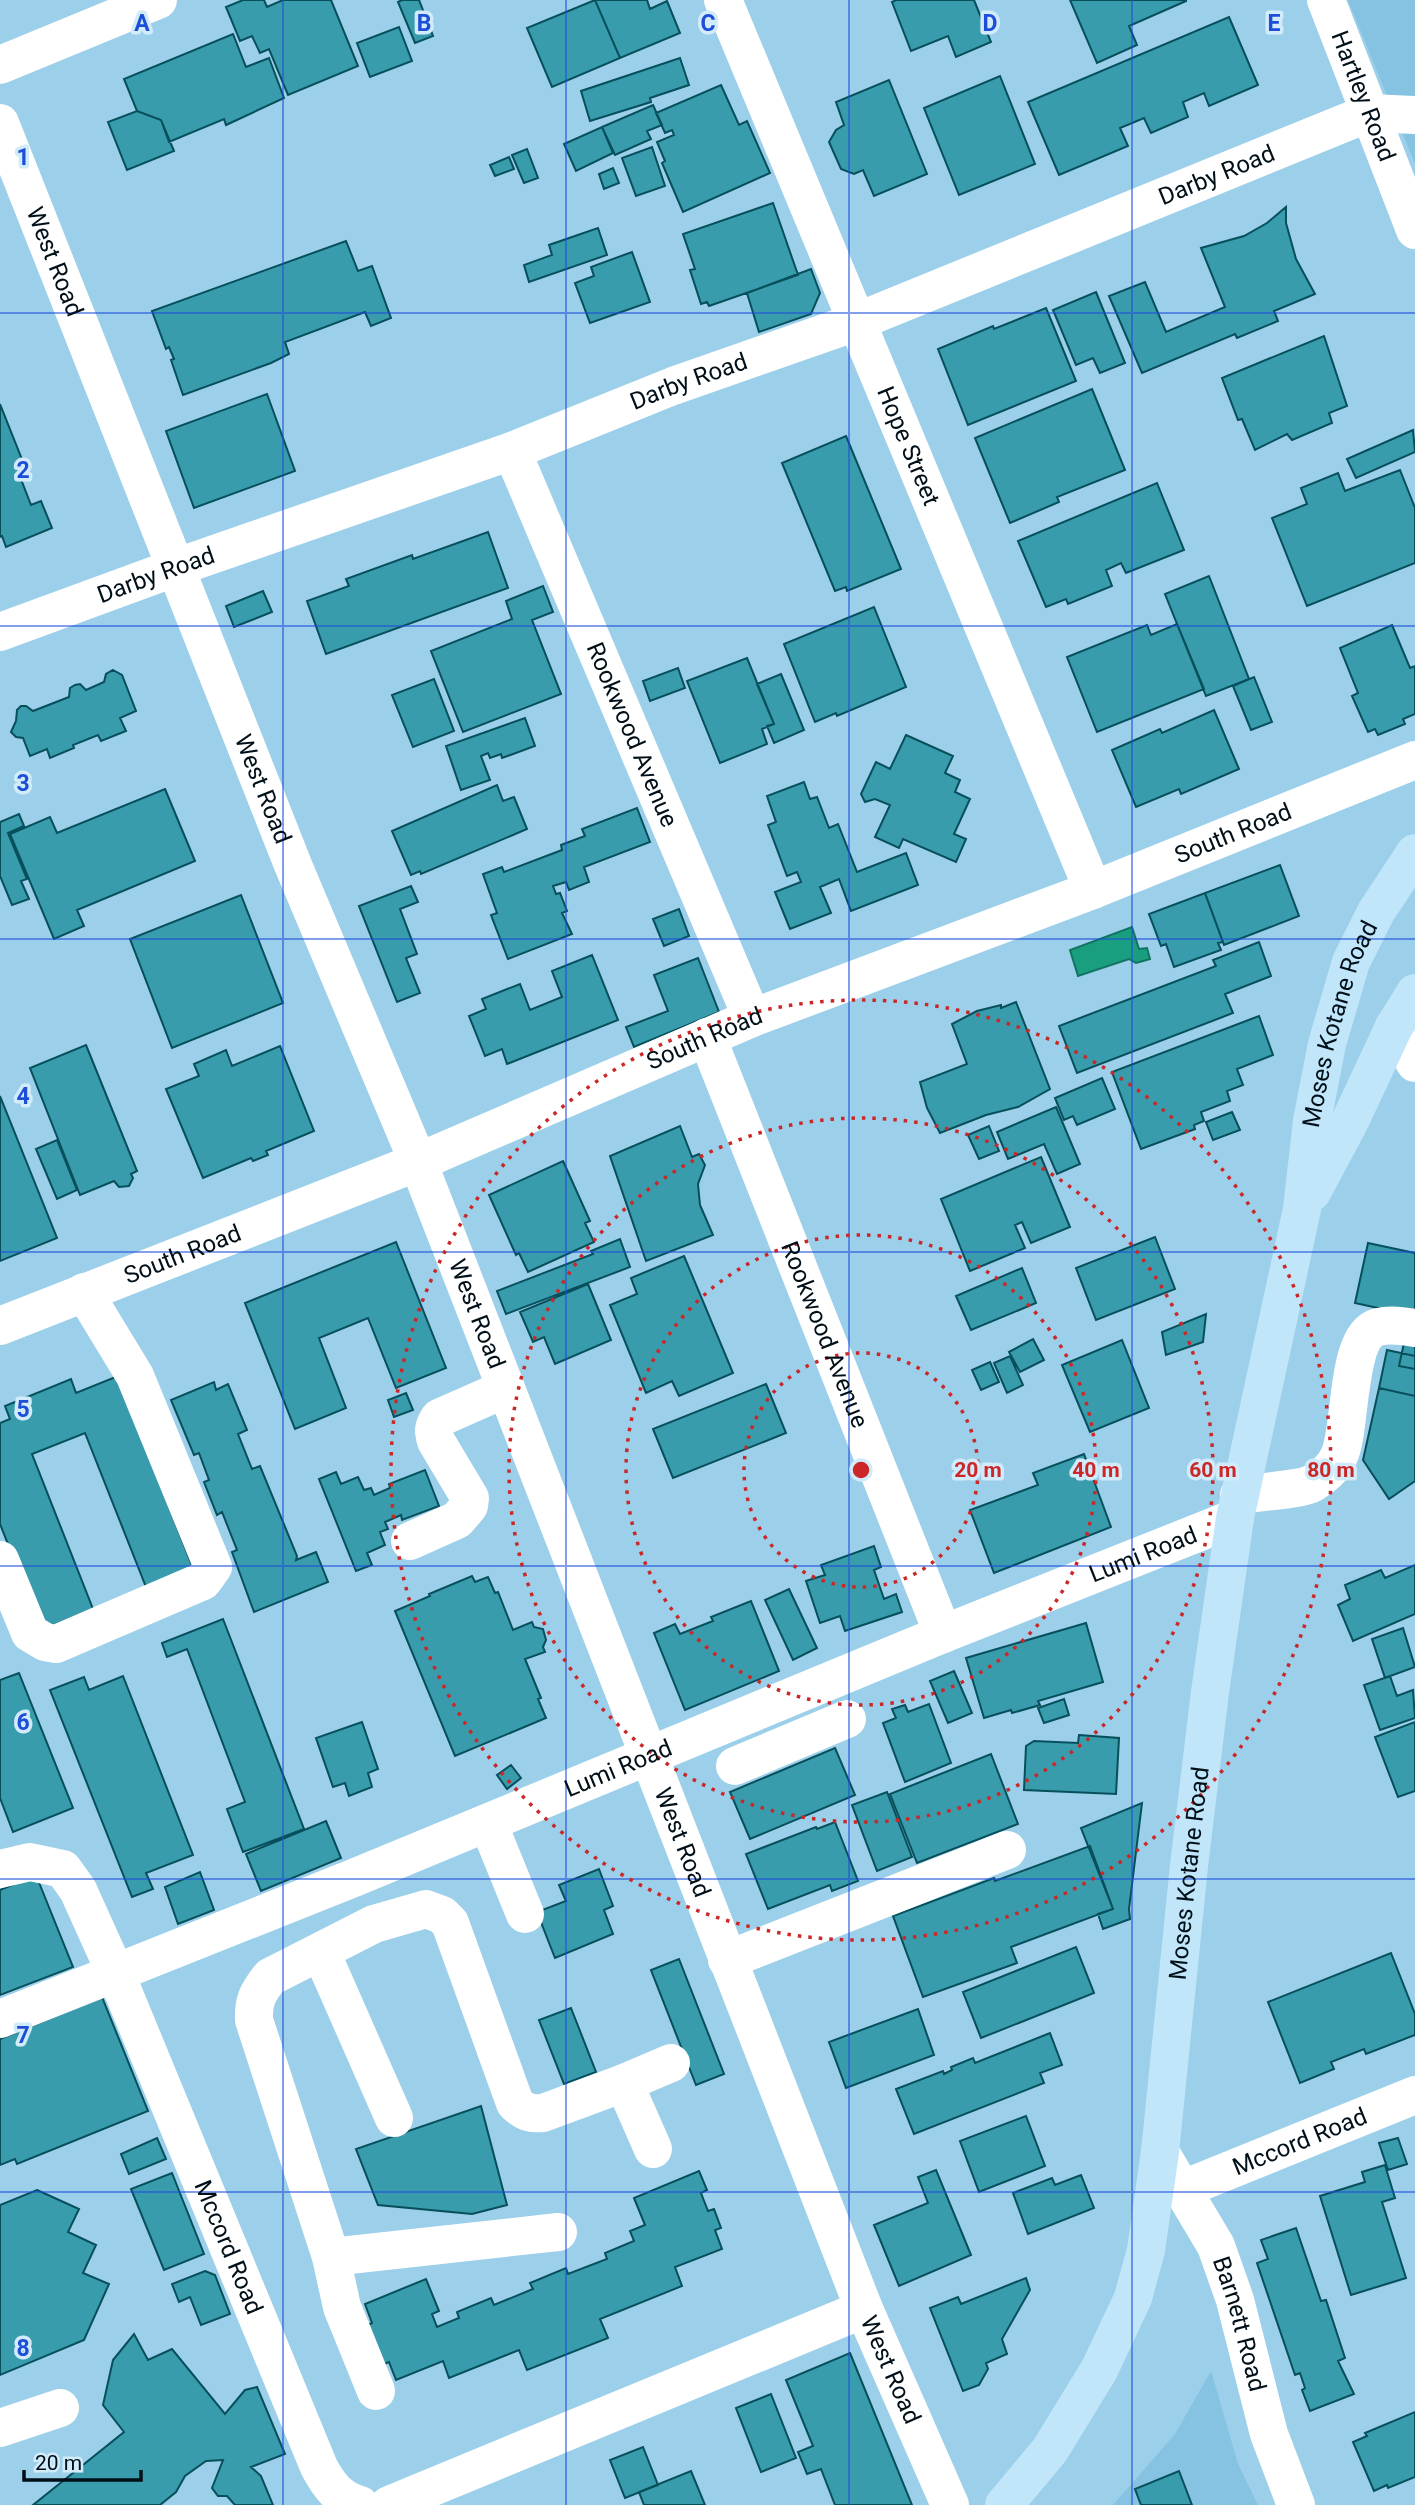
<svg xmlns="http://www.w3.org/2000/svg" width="1415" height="2505" viewBox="0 0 1415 2505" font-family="Roboto,sans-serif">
	<rect width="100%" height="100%" fill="#9bcfea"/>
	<path fill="#86c2e2" d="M1348,0H1415V164Z
		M1211,2371L1238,2464L1258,2505H1113L1175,2434Z"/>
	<path fill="#199e7f" stroke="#127360" stroke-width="2" d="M1132,927L1139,949L1147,948L1150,959L1136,963L1129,959L1078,976L1070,950Z"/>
	<path fill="#399cad" stroke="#064f5b" stroke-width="2" d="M243,0H264L267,7L283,0H331L358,66L288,95L269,49L260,53L252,36L240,41L226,7Z
		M402,0H419L433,36L415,43L398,2Z
		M595,0H647L650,9L667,1L680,33L620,58Z
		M595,0L620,58L552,87L527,28Z
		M896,0H974L991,42L956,57L948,36L911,51L892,2Z
		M1070,0H1186V1L1129,26L1137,45L1097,63Z
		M1229,17L1258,85L1209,106L1204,93L1183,102L1188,117L1151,133L1144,118L1120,128L1128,146L1059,175L1028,102Z
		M399,27L412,61L370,77L357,43Z
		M233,34L246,67L269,58L284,98L226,125L224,119L169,142L161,120L137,111L124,79Z
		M680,58L689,85L650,98L651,102L590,121L581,91Z
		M1000,76L1035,164L959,195L924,108Z
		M889,80L927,174L874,196L863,170L854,174L841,169L829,142L836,130L844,125L836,102Z
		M721,85L739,125L747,121L770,173L683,212L662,163L665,161L657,142L674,135L672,130L665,133L656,113Z
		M653,105L662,125L647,131L651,139L615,155L602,127Z
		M137,111L161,120L174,151L127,170L108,122Z
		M602,127L613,153L576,171L564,144Z
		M652,147L665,186L636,196L622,158Z
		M527,149L538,178L524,183L512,155Z
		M509,157L514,169L495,176L490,165Z
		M613,168L619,183L604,189L599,174Z
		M773,203L798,275L709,306L707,302L701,304L690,270L695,269L683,234Z
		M1286,207V223L1296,259L1315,294L1274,311L1278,321L1237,338L1235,334L1142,373L1109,296L1145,282L1166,332L1225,307L1201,248L1244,236L1267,223Z
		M598,228L607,255L529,282L524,265L552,255L549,245Z
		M346,241L358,271L372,266L391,318L371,326L365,312L285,342L289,354L271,363L183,395L171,360L174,359L169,347L166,349L152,311Z
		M632,252L650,302L590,323L575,283L594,276L591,267Z
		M811,269L820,293L811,314L759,332L747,293Z
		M1096,292L1125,363L1100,373L1093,358L1076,365L1053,310Z
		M1046,308L1076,381L968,425L938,349L993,326L994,329Z
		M1324,336L1347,406L1329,413L1332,423L1292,440L1287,434L1255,450L1242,419L1238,420L1222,378Z
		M1092,389L1125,470L1057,497L1059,502L1010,523L975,438Z
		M267,394L295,471L194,508L166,431Z
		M0,404L27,472L19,474L31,505L41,501L52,528L6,547L2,536L0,537Z
		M1413,430L1415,452L1356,478L1347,459Z
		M846,436L901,569L847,591L846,587L835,591L782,463Z
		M1400,470L1415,508V563L1307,606L1272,518L1307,504L1301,488L1338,473L1345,491Z
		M1157,483L1184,550L1126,573L1121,563L1106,570L1112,586L1068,604L1066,599L1046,607L1018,541Z
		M488,532L508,588L326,654L307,601L349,586L346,579L412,555L413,559Z
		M1209,576L1249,679L1206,696L1165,594Z
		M543,586L553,612L532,620L561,694L463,732L431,651L512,619L506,601Z
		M263,591L272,612L234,627L226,606Z
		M874,607L906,687L837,716L836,713L815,722L784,644Z
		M1177,624L1204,689L1097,732L1067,657L1147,625L1151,635Z
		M1392,625L1410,668L1415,666V714L1403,719L1405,724L1378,735L1375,729L1368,732L1352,696L1358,693L1340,648Z
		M747,658L774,724L762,729L767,744L720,763L687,681Z
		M678,668L685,688L650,701L643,681Z
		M113,670L122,675L136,711L120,718L126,731L101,741L98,735L73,745L74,748L50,758L47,749L30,756L23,738L16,737L11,732L16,721L17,710L21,706H26L33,711L69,697L70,688L75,685L80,684L86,690L104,682L106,674Z
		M781,674L804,730L774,743L767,726L774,724L757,684Z
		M1254,677L1272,722L1251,730L1233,686Z
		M434,679L454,731L413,747L392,695Z
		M1214,710L1239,769L1181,794L1179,789L1136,807L1112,750L1160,729L1162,733Z
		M525,718L535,746L502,758L501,754L490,758L488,753L481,756L490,780L461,790L446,746Z
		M906,735L953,756L945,773L960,780L955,792L970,799L954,834L966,839L956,862L903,839L899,848L875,837L890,805L875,799L865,802L861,794L876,762L890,769Z
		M804,782L810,799L817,797L829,828L838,824L857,872L906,853L918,885L851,911L839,879L820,887L831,913L790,929L775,892L801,882L797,872L787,876L768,825L776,822L767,796Z
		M497,785L503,801L514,797L527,829L421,874L420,871L411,875L392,831Z
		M165,789L195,861L77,910L84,926L54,939L10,834L50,817L57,833Z
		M637,808L650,842L584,867L589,882L569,890L566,882L553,886L556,894L560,893L567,911L562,913L572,934L508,959L491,915L497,913L483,874L502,867L504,872L562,850L561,845L585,836L582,829Z
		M19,814L24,826L8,833L27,879L21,881L29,899L12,905L0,876V822Z
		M1280,865L1299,916L1224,945L1205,893Z
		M411,886L418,902L400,909L417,954L406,958L420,993L397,1002L359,906Z
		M1205,893L1223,942L1218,943L1221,950L1174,967L1166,944L1161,946L1149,914Z
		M241,895L283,1003L172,1048L130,939Z
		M679,909L689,936L664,946L653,919Z
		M1259,942L1271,976L1225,994L1233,1013L1077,1073L1059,1026L1216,966L1213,960Z
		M592,955L618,1020L507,1064L502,1049L485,1056L469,1016L486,1009L482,999L520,984L530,1010L562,997L552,971Z
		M698,958L719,1012L634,1047L626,1027L668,1011L654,975Z
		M1016,1002L1050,1089L1018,1107L986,1115L940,1133L927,1108L920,1082L967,1064L952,1024L977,1011L1001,1005V1008Z
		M1259,1016L1273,1055L1237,1069L1243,1085L1227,1091L1230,1101L1201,1112L1204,1121L1194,1125L1195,1129L1141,1149L1112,1072Z
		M86,1045L137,1171L131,1174L133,1178L129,1186L119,1187L114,1181L80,1195L30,1068Z
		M280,1046L314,1131L266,1151L268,1155L253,1161L251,1158L203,1178L166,1089L199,1076L194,1064L226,1050L232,1066Z
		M1102,1078L1115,1109L1077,1125L1073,1116L1064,1120L1055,1098Z
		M0,1096L57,1238L0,1261Z
		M1056,1107L1080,1164L1057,1174L1044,1144L1008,1159L997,1132Z
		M1232,1112L1240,1130L1213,1140L1206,1122Z
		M680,1126L692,1157L699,1154L705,1165L698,1184L700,1205L713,1235L646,1261L610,1156Z
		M989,1126L999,1151L979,1159L968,1135Z
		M57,1140L77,1190L57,1199L36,1149Z
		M1041,1157L1070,1227L1031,1243L1022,1222L1015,1225L1025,1248L970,1271L941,1199Z
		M563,1161L590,1221L585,1223L594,1242L528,1272L519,1253L516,1255L489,1195Z
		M1155,1237L1175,1289L1096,1320L1076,1268Z
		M620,1239L630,1267L506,1314L497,1291L593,1254L591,1251Z
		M396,1242L446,1368L396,1388L368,1318L319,1338L346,1408L295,1429L245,1303Z
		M1368,1243L1415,1253V1369L1399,1366L1410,1315L1355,1303Z
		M684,1256L733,1373L679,1396L672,1381L646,1393L610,1305L637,1294L631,1278Z
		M1022,1268L1036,1303L971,1330L956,1296Z
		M588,1284L611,1340L555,1364L544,1337L533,1342L520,1312Z
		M1206,1314L1203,1342L1166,1355L1162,1332Z
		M1033,1339L1044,1360L1020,1372L1009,1352Z
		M1122,1340L1149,1408L1090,1432L1062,1365Z
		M1387,1350L1415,1356V1396L1379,1388Z
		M1010,1356L1023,1385L1007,1393L994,1363Z
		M990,1362L999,1382L981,1390L972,1370Z
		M118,1376L193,1568L146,1587L85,1433L32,1454L93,1609L42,1630L0,1524V1423L10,1419L5,1406L71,1379L76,1393Z
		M214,1382L216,1390L228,1384L247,1430L238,1434L252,1469L260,1466L297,1556L296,1560L316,1552L328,1582L254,1612L232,1552L237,1550L222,1512L217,1515L204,1482L209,1480L199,1453L194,1455L171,1400Z
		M766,1384L786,1433L673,1478L653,1429Z
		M1379,1388L1415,1396V1481L1389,1499L1363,1460Z
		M406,1393L413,1410L394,1417L388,1400Z
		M1084,1454L1111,1527L994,1573L970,1510L1038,1485L1033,1473Z
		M425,1470L439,1506L402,1520L401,1515L385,1522L388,1529L380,1532L385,1545L367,1553L372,1565L356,1571L319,1479L336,1472L341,1484L358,1477L364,1490L371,1488L374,1495L390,1488L389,1484Z
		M874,1546L881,1567L874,1570L884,1599L896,1594L902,1612L845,1631L840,1616L820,1623L806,1581L825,1575L821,1565Z
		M1415,1565V1614L1353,1641L1338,1605L1350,1599L1345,1585L1381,1570L1385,1578Z
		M472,1576L475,1582L488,1577L495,1593L498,1592L513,1630L532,1622L534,1627L543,1629L546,1640L543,1647L545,1652L525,1659L541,1698L538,1699L546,1718L455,1756L395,1611L430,1596L429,1594Z
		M789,1589L817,1648L793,1660L765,1600Z
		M751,1601L779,1671L685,1710L654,1633L675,1624L680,1634L713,1621L711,1617Z
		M223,1619L304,1829L243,1852L227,1809L245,1802L187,1649L167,1657L162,1643Z
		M1086,1623L1103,1682L1038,1701L1040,1705L1012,1713L1011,1710L984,1718L966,1658Z
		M1403,1628L1415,1667L1385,1678L1372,1639Z
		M954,1671L972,1713L948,1723L930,1681Z
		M19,1673L73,1808L13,1832L0,1798V1680Z
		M123,1676L193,1855L146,1873L153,1889L132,1897L50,1690L84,1677L89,1690Z
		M1390,1676L1397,1696L1413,1690L1415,1718L1380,1730L1364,1685Z
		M1064,1699L1069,1715L1044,1723L1038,1708Z
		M929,1704L951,1763L905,1782L883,1723L896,1718L892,1709L905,1705L908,1712Z
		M362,1722L378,1769L368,1773L372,1787L349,1796L345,1783L333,1787L316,1738Z
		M1415,1722V1791L1398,1797L1375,1737Z
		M1079,1735L1119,1738L1116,1794L1024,1790L1026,1746L1034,1741L1078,1743Z
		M835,1748L855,1795L750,1839L730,1792Z
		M991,1754L1018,1824L917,1863L890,1794Z
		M511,1765L521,1778L507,1789L497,1775Z
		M887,1792L912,1857L877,1871L852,1805Z
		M1142,1803L1129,1909L1130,1919L1103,1929L1098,1914L1113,1909L1081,1828Z
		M326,1821L341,1858L261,1891L246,1854Z
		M835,1822L858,1881L832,1891L830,1885L768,1909L746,1854L816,1827L817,1829Z
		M1090,1846L1113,1909L1011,1947L1017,1963L923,1997L893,1916L994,1878L995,1881Z
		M599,1869L613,1906L604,1910L613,1934L555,1958L537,1912L566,1901L559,1885Z
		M200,1872L214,1910L178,1924L165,1887Z
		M36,1875L73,1967L0,1995V1890Z
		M1076,1947L1094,1993L981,2038L963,1992Z
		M1391,1953L1415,2014V2035L1366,2054L1364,2049L1331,2062L1334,2069L1300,2083L1268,2002Z
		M679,1959L724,2074L696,2085L651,1970Z
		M102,1997L148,2111L17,2164L15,2159L0,2165V2039Z
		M571,2008L596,2072L564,2084L539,2020Z
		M918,2009L934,2055L846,2088L829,2042Z
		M1050,2033L1062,2065L1040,2073L1044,2083L914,2134L896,2089L943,2071L944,2074L952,2070L951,2067L973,2058L975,2063Z
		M481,2106L507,2205L472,2214L378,2205L356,2149Z
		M1026,2116L1045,2166L979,2192L960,2141Z
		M157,2138L166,2159L129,2174L121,2154Z
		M1398,2138L1407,2164L1388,2170L1379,2143Z
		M1385,2165L1395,2198L1382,2202L1406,2278L1351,2295L1320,2196L1365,2182L1362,2172Z
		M936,2170L971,2255L899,2286L874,2225L928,2203L918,2177Z
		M699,2171L707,2190L701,2193L708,2211L714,2209L721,2228L715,2230L722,2249L675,2267L682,2286L600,2319L608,2338L527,2370L519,2350L449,2378L443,2361L396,2380L389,2362L384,2364L368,2325L372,2323L365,2304L426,2279L439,2311L432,2314L437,2327L459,2318L457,2312L491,2298L494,2305L533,2289L530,2283L566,2268L568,2274L607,2259L605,2253L634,2241L630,2231L645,2225L634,2198Z
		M172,2173L204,2254L164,2270L131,2189Z
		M1081,2175L1094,2208L1028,2234L1013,2193L1052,2178L1055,2185Z
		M37,2190L79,2209L68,2232L96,2245L83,2273L109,2284L84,2340L0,2375V2205Z
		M1296,2228L1321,2301L1326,2300L1345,2358L1338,2361L1354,2394L1310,2411L1302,2390L1305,2388L1300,2373L1295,2375L1257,2263L1268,2259L1261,2240Z
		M205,2271L215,2275L230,2314L201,2325L190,2297L179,2302L172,2284Z
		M1026,2278L1030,2290L1002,2339L1007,2354L986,2363L988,2369L979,2385L963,2391L930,2308L958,2297L961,2304Z
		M134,2334L148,2360L172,2349L225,2414L245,2390L257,2387L285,2454L251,2467L261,2476L273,2505H235L227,2496H218L212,2488L223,2460L206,2461L185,2476L176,2492L160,2505H33L124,2432L103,2405L113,2360Z
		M850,2353L912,2505H835L821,2469L807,2474L798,2452L813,2446L786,2380Z
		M771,2394L796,2458L761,2472L736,2408Z
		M1415,2412V2477L1388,2488L1387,2485L1374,2491L1353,2442L1367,2436L1365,2433Z
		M643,2447L658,2485L625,2498L610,2460Z
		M691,2471L705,2505H644L639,2492Z
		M1179,2471L1192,2505H1141L1135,2489Z"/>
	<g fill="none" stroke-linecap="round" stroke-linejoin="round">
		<g stroke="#fff" stroke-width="38">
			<path id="s1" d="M723,0L1093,890"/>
			<path id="s2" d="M1326,0L1415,230"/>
			<path d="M0,65L158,0"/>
			<path id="s3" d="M0,123L293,865L418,1162L864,2309L950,2505"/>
			<path id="s4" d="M512,451L752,1018"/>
			<path id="s5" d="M0,632L177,567L512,451L673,386L856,322L1369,113L1415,115"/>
			<path d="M1394,1027L1415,1063"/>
			<path id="s6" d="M707,1037L943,1634"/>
			<path id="s7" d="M0,1326L418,1162L752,1018L1093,890L1415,760"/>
			<path d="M1239,1495C1256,1492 1301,1490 1313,1483C1324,1476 1334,1468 1339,1456C1352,1429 1345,1336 1378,1327C1390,1324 1403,1326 1415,1328"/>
			<path d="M410,1541L457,1520L469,1506L470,1498L436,1441C433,1431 433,1427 439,1418L505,1389"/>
			<path d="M0,1560L30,1633L45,1642L56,1644L203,1581L213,1567L135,1376L84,1292"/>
			<path d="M735,1766L847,1719"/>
			<path d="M488,1823L525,1914"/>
			<path id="s8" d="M0,1869L30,1862L63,1869L78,1890L115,1972L319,2467C329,2486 339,2499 360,2505"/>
			<path d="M321,1952L394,2118"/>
			<path d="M727,1960L1007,1850"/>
			<path id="s9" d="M0,2019L356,1877L943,1634L1235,1518"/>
			<path d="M624,2083L653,2149"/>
			<path id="s10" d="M1160,2152L1216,2246L1235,2300L1269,2434L1296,2505"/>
			<path id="s11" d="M1183,2189L1415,2095"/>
			<path d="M331,2257L558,2232"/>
			<path d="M376,2391L342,2307L331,2257L254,2020C253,2001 258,1992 270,1977L374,1924L426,1909L442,1915L450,1923L515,2103C524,2112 530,2114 543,2113L624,2083L671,2063"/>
			<path d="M0,2428L60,2408"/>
			<path d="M389,2505L864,2309"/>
		</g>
		<g stroke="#c1e6fa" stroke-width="38">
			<path d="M1312,1192L1350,1121L1394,1027L1415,993"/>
			<path id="s12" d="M1004,2505L1050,2450L1099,2370L1133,2298L1146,2250L1160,2152L1189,1866L1210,1692L1235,1518L1302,1209L1312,1121L1327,1044L1351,962L1376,912L1415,853"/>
		</g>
	</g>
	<path fill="none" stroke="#1d4ed8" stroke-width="2" stroke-opacity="0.55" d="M283,0V2505M566,0V2505M849,0V2505M1132,0V2505M0,313H1415M0,626H1415M0,939H1415M0,1252H1415M0,1566H1415M0,1879H1415M0,2192H1415"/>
	<g fill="none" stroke="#cb2727" stroke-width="3.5" stroke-dasharray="3.5 7">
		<circle cx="861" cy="1470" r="117"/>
		<circle cx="861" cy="1470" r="235"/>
		<circle cx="861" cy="1470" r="352"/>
		<circle cx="861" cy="1470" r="470"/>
	</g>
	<g text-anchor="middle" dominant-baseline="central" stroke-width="7" stroke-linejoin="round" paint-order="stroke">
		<g font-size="24" fill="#000f18" stroke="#d2ebfa">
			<text stroke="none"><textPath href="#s2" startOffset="103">Hartley Road</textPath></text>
			<text stroke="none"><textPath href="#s5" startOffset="1300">Darby Road</textPath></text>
			<text stroke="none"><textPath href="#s3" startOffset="149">West Road</textPath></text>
			<text stroke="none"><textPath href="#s5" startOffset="733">Darby Road</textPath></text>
			<text stroke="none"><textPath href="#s1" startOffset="483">Hope Street</textPath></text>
			<text stroke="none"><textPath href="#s5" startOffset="166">Darby Road</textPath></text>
			<text stroke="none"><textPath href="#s4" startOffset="308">Rookwood Avenue</textPath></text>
			<text stroke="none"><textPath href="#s3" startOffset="716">West Road</textPath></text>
			<text stroke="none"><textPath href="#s7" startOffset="1328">South Road</textPath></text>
			<text stroke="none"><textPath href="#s12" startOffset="1538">Moses Kotane Road</textPath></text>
			<text stroke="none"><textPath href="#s7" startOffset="761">South Road</textPath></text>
			<text stroke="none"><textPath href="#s7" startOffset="196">South Road</textPath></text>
			<text stroke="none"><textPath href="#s3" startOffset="1283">West Road</textPath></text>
			<text stroke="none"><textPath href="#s6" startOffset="320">Rookwood Avenue</textPath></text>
			<text stroke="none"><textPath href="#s9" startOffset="1234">Lumi Road</textPath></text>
			<text stroke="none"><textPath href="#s9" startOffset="667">Lumi Road</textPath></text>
			<text stroke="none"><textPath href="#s3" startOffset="1850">West Road</textPath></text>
			<text stroke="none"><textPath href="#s12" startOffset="674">Moses Kotane Road</textPath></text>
			<text stroke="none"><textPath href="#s11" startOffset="126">Mccord Road</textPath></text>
			<text stroke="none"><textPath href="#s8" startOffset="478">Mccord Road</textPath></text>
			<text stroke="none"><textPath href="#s10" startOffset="191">Barnett Road</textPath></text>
			<text stroke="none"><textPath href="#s3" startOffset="2417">West Road</textPath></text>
		</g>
	</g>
	<g font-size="23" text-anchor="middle" font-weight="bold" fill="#1d4ed8" stroke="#d2ebfa" stroke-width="7" stroke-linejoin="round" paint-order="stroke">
		<text x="142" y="31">A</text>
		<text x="424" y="31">B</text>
		<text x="708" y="31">C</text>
		<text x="990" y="31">D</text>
		<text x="1274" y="31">E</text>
		<text x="23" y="165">1</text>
		<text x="23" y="478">2</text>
		<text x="23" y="791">3</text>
		<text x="23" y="1104">4</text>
		<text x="23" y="1417">5</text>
		<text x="23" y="1730">6</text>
		<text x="23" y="2043">7</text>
		<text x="23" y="2356">8</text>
	</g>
	<circle cx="861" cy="1470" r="10" fill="#cb2727" stroke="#d2ebfa" stroke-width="3.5"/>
	<g font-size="21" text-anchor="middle" font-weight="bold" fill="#cb2727" stroke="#d2ebfa" stroke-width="7" stroke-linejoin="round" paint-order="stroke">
		<text x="978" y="1477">20 m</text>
		<text x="1096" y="1477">40 m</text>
		<text x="1213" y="1477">60 m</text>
		<text x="1331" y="1477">80 m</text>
	</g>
	<path d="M24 2470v10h117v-10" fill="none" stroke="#000f18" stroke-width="3.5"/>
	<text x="35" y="2470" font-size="21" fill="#000f18" stroke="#d2ebfa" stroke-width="5" paint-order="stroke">20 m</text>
</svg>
